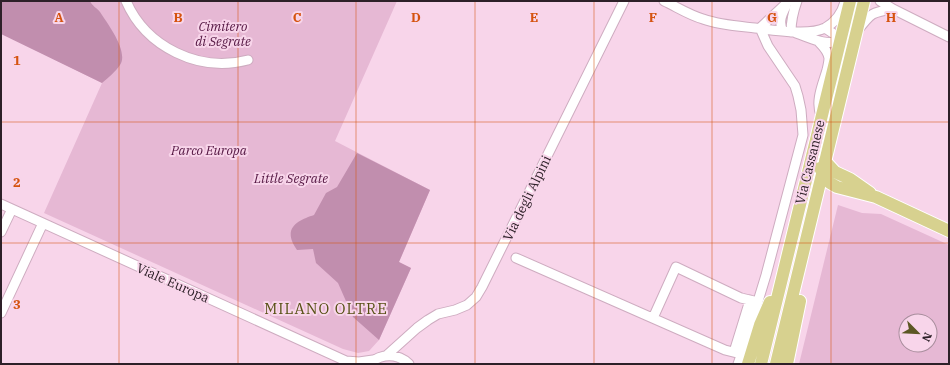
<svg xmlns="http://www.w3.org/2000/svg" width="950" height="365" viewBox="0 0 950 365" font-family="'IBM Plex Serif',serif">
	<rect width="100%" height="100%" fill="#f8d5ea"/>
	<path fill="#e6b8d4" fill-rule="evenodd" d="M1,1H397L335,141L430,190L399,262L411,268L379,340L369,351L358,353L343,349L44,213L102,83L1,33Z
		M838,205L862,213L881,214L949,245V364H799ZM906,321H930V345H906Z"/>
	<path fill="#c18eae" d="M1,1H90C92,6 97,8 100,12C108,24 129,52 120,65C116,71 108,78 102,83L1,34Z
		M357,153L430,190L399,262L411,268L379,340L353,317L338,283L316,263L313,249L297,250C295,247 293,244 292,241C286,225 302,219 314,215L326,193L337,187Z"/>
	<g fill="none" stroke-linecap="round" stroke-linejoin="round">
		<defs>
			<path id="minor" d="M126,1C146,47 199,73 248,60
				M664,1C677,7 689,15 703,19C720,25 737,26 755,28C773,30 809,36 825,28C836,22 842,13 845,2
				M880,1L893,9L949,37
				M760,28L789,1
				M858,30C871,13 872,12 893,9
				M783,31C778,22 782,14 786,6
				M791,32C791,21 793,12 797,1
				M796,33C811,38 825,46 840,41L834,34L825,28
				M819,42C823,46 828,51 829,58C829,62 828,66 827,70C823,84 815,101 821,115
				M1,204L346,361L349,364
				M1,232L12,209
				M516,258L725,350L741,354
				M1,313L43,223
				M653,318L676,267L741,298L758,302
				M734,352L750,300
				M387,355L417,328L428,320L438,314L455,310L467,305L476,297L482,287L624,1
				M346,361L359,362L373,360
				M369,364C381,353 398,353 409,364
				M738,364L744,347L766,275L803,135L801,110L798,96L795,86L768,46L760,28"/>
			<path id="major" d="M825,161L835,172L850,179L870,193
				M820,168L828,181L830,183L837,187L876,197L949,231
				M748,364L760,325L770,302
				M761,364L850,1
				M776,364L864,1
				M787,364L800,301"/>
		</defs>
		<use href="#minor" stroke="#ceacc0" stroke-width="11"/>
		<use href="#major" stroke="#fff" stroke-width="14"/>
		<use href="#minor" stroke="#fff" stroke-width="9"/>
		<use href="#major" stroke="#d7d18f" stroke-width="12"/>
	</g>
	<path fill="none" stroke="#d5530f" stroke-width="1" stroke-opacity="0.55" d="M119,1V364M238,1V364M356,1V364M475,1V364M594,1V364M712,1V364M831,1V364M1,122H949M1,243H949"/>
	<g text-anchor="middle" dominant-baseline="central" stroke-width="4" stroke-linejoin="round" paint-order="stroke">
		<g font-size="13" font-style="italic" fill="#541642" stroke="#f8d5ea">
			<text x="223" y="26">Cimitero<tspan x="223" dy="15">di Segrate</tspan></text>
			<text x="209" y="150">Parco Europa</text>
			<text x="291" y="178">Little Segrate</text>
		</g>
		<g font-size="13" fill="#2d2028" stroke="#f8d5ea">
			<text transform="translate(810 162) rotate(-76)">Via Cassanese</text>
			<text transform="translate(527 198) rotate(-64)">Via degli Alpini</text>
			<text transform="translate(173 283) rotate(24)">Viale Europa</text>
		</g>
		<g font-size="15" letter-spacing="1" fill="#565013" stroke="#f8d5ea">
			<text x="326" y="308">MILANO OLTRE</text>
		</g>
	</g>
	<g font-size="13" text-anchor="middle" font-weight="bold" fill="#d5530f" stroke="#f8d5ea" stroke-width="4" stroke-linejoin="round" paint-order="stroke">
		<text x="59" y="22">A</text>
		<text x="178" y="22">B</text>
		<text x="297" y="22">C</text>
		<text x="416" y="22">D</text>
		<text x="534" y="22">E</text>
		<text x="653" y="22">F</text>
		<text x="772" y="22">G</text>
		<text x="891" y="22">H</text>
		<text x="17" y="65">1</text>
		<text x="17" y="187">2</text>
		<text x="17" y="309">3</text>
	</g>
	<rect width="950" height="365" fill="none" stroke="#2d2028" stroke-width="4"/>
	<g transform="translate(918 333) rotate(114)"><circle r="19" fill="#f8d5ea" stroke="#a78d9c"/>
	<path d="M0-3L7 15L0 10L-7 15Z" fill="#5c5724"/>
	<text y="-6" font-size="11" font-weight="bold" text-anchor="middle" fill="#2d2028">N</text>
	</g>
</svg>
